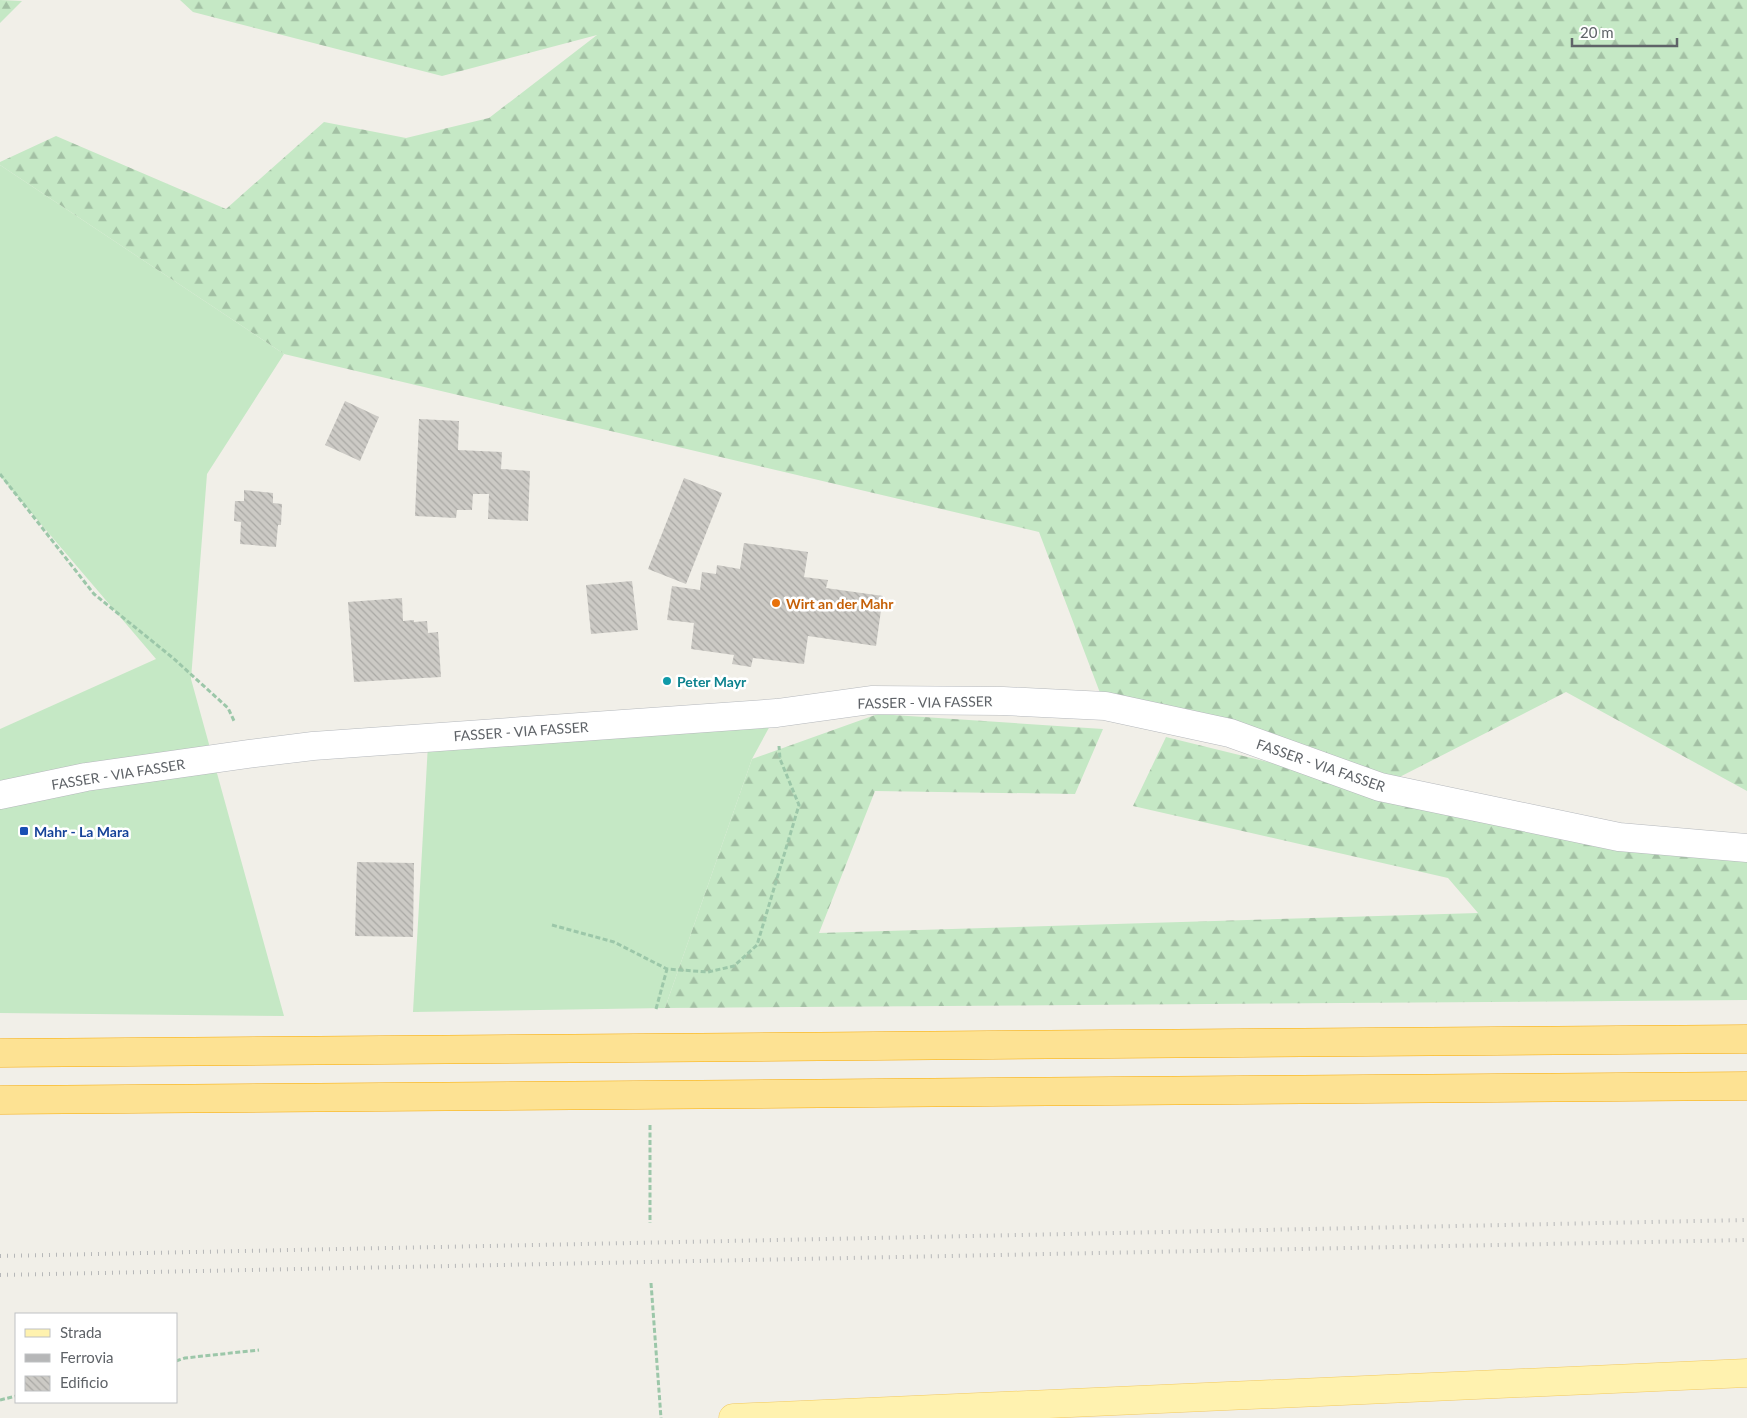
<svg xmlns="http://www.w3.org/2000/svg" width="1747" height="1418" viewBox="0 0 1747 1418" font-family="Lato,sans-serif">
	<defs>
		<pattern id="forest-firs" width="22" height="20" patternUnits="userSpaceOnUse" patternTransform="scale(1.25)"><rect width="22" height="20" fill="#c5e8c5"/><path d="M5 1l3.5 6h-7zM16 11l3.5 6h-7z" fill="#a3c0a4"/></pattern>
		<pattern id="building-back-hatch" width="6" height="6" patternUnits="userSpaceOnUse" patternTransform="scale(1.25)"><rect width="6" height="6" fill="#cccac5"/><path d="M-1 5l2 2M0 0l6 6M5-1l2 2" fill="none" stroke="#a9a8a4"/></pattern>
	</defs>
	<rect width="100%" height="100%" fill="#f1efe8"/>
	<path fill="#c5e8c5" d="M0,165L284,354L207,474L191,679L284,1016L0,1013V729L156,659L0,476Z
		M777,713L752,759L665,1008L413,1012L428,744Z"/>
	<path fill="url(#forest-firs)" d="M0,0L22,1L0,23Z
		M180,0H1747V791L1566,692L1380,787L1105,706L1039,532L284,354L0,165V162L56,136L226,209L324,122L406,138L489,118L597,35L442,76L193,12Z
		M878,714L1103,729L1075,794L875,791L819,933L1478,913L1448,878L1133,806L1166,737L1379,789L1747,848V1000L665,1008L752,759Z"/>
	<path fill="url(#building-back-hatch)" d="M345,401L379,417L360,461L325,445Z
		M419,419L459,421L458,450L502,452L501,469L530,471L528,521L488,519L489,494H473L472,510H457L456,518L415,516Z
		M684,478L722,493L686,584L648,569Z
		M244,490L273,493V503L282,504L281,525H278L276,547L240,544L241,522L234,521L235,501H244Z
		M744,543L808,552L804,577L828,580L826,588L883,596L876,646L808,636L804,664L753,658L751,667L732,664L734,655L691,649L694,623L667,620L672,586L700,590L702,572L716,574L717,565L740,569Z
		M632,581L638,630L591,634L586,585Z
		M402,598L403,621L414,620V622L427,621L428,633L438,632L441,677L354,682L348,602Z
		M357,862L414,863L413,937L355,936Z"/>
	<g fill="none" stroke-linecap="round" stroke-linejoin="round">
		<defs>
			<path id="street" d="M0,795L86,777L248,754L313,746L777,713L871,700L1003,701L1105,706L1230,733L1380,787L1619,837L1747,848"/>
			<path id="primary" d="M733,1418L1747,1373"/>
			<path id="highway" d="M0,1053L1747,1039
				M0,1100L1747,1086"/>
		</defs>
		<use href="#street" stroke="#b5b8bc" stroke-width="29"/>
		<use href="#primary" stroke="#f2c960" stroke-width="29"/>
		<use href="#highway" stroke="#f9ab00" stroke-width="29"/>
		<path stroke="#9cc7a9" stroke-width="3" stroke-dasharray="5 2.5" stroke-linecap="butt" d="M0,474L94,594L173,658L228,708L235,723
			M552,925L614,942L667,969L708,972L734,966L757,945L799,805L780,759L779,746
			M656,1009L667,969
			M650,1125V1223
			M651,1283L661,1418
			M176,1361L185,1358L259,1350
			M0,1400L16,1396"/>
		<use href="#street" stroke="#fff" stroke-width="28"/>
		<use href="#primary" stroke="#fff2af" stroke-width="28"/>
		<use href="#highway" stroke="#fde293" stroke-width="28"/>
		<path stroke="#b6b7b8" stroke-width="4" stroke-dasharray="1 6" stroke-linecap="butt" d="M0,1256L1747,1220
			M0,1275L1747,1240"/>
	</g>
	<circle fill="#e8710a" stroke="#fff" stroke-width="2" cx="776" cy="603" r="5"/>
	<circle fill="#0f9aa8" stroke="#fff" stroke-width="2" cx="667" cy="681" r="5"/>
	<rect fill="#1a4fb4" stroke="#fff" stroke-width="2" x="19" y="826" width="10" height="10" rx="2.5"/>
	<g text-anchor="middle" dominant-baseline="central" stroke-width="5" stroke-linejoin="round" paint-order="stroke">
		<g font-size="14" font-weight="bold" fill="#c56008" stroke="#fff" text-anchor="start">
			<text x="786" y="603">Wirt an der Mahr</text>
		</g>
		<g font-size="14" font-weight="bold" fill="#0d838f" stroke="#fff" text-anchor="start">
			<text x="677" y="681">Peter Mayr</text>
		</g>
		<g font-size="14" fill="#5f6368" stroke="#fff">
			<text transform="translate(925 702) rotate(-1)">FASSER - VIA FASSER</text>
			<text transform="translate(521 731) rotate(-4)">FASSER - VIA FASSER</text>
			<text transform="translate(1321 765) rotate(19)">FASSER - VIA FASSER</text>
			<text transform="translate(118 774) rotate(-9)">FASSER - VIA FASSER</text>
		</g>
		<g font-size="14" font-weight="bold" fill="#164399" stroke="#fff" text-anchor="start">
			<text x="34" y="831">Mahr - La Mara</text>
		</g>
	</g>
	<rect x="15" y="1313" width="162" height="90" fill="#ffffff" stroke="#bfc1c3"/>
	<rect x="25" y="1329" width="25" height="8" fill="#fff2af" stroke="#bfc1c3"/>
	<text x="60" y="1338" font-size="15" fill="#5f6368">Strada</text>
	<rect x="25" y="1354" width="25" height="8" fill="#b6b7b8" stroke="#bfc1c3"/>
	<text x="60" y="1363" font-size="15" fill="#5f6368">Ferrovia</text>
	<rect x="25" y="1376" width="25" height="15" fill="url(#building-back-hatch)" stroke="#bfc1c3"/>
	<text x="60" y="1388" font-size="15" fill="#5f6368">Edificio</text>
	<path d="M1572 38v8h105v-8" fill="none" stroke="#5f6368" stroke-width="2.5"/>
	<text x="1580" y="38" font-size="15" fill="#5f6368" stroke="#ffffff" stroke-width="4" paint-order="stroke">20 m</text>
</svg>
